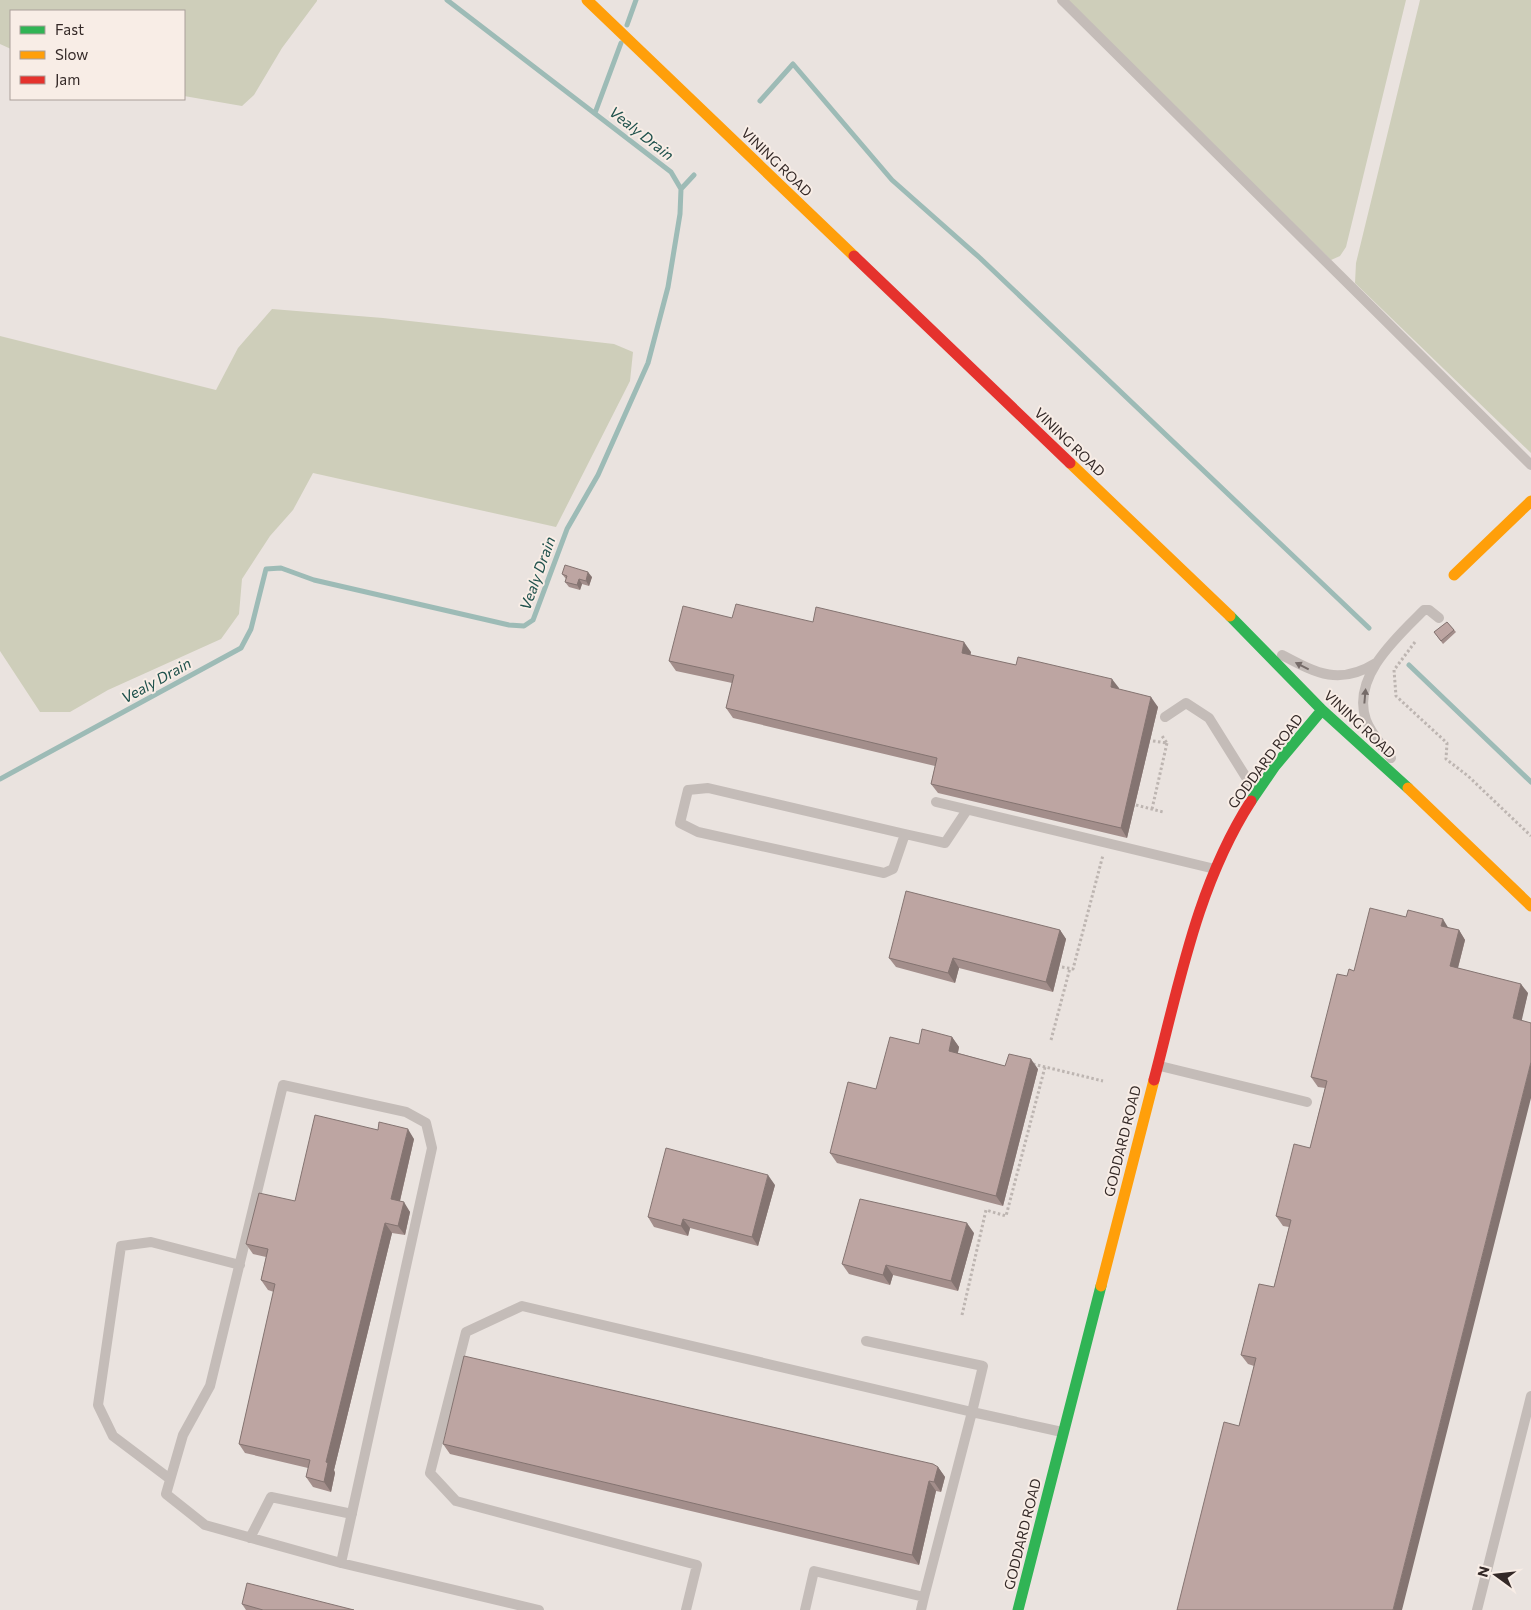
<svg xmlns="http://www.w3.org/2000/svg" width="1531" height="1610" viewBox="0 0 1531 1610" font-family="Commissioner,sans-serif">
	<rect width="100%" height="100%" fill="#eae3df"/>
	<path fill="#ceceba" d="M0,0H317V1L282,48L254,95L242,106L184,96V11H11V49L0,44Z
		M1065,0H1406L1346,247L1340,256L1331,260Z
		M1420,0H1531V453L1355,283L1356,263Z
		M272,309L383,318L614,344L633,352L630,381L556,527L313,473L293,510L270,536L242,579L239,614L221,639L108,690L70,712H40L0,651V336L216,390L238,348Z"/>
	<g fill="none" stroke-linecap="round" stroke-linejoin="round">
		<path stroke="#9dbbb6" stroke-width="5" d="M627,25L636,0
			M760,101L793,64L892,180L980,258L1369,628
			M595,113L621,43
			M681,189L694,175
			M1409,665L1531,782
			M0,779L241,648L251,629L266,569L281,568L314,580L509,625L524,626L533,620L567,529L598,475L648,363L668,287L680,214L681,189L671,172L447,0"/>
		<path stroke="#bdb5b1" stroke-width="3" stroke-dasharray="2.5 2.5" stroke-linecap="butt" d="M1415,642L1394,670L1396,696L1447,743L1446,759L1468,776L1531,836
			M1153,741L1167,743L1162,736
			M1136,805L1163,812
			M1152,809L1167,743
			M1062,967L1073,969L1103,855
			M1051,1040L1070,968
			M1033,1064L1103,1081
			M962,1315L986,1210L1006,1216L1045,1067"/>
		<path stroke="#c4bcb8" stroke-width="10" d="M1062,0L1531,465
			M1282,655C1316,673 1339,686 1376,663
			M1165,717L1186,703L1209,718L1254,790
			M1391,758C1383,746 1371,734 1366,720C1351,677 1397,637 1424,610H1429L1439,618
			M936,802L1215,869
			M905,834L893,869L884,873L698,832L680,823L688,790L708,788L905,834L945,843L967,810
			M1160,1066L1307,1102
			M170,1479L113,1436L98,1405L121,1246L151,1242L240,1265
			M250,1538L271,1497L352,1514
			M341,1563L432,1148L426,1123L406,1112L283,1085L210,1386L183,1435L166,1494L205,1525L341,1563L539,1610
			M686,1610L697,1565L456,1501L430,1473L466,1332L522,1306L972,1412L983,1366L866,1341
			M805,1610L814,1571L924,1597L972,1412L1062,1432
			M921,1610L924,1597
			M1477,1610L1531,1396"/>
		<path stroke="#30b455" stroke-width="11" d="M1230,616L1322,710L1408,788
			M1251,801L1275,766L1322,710
			M1018,1610L1101,1286"/>
		<path stroke="#ff9f0a" stroke-width="11" d="M587,0L854,256
			M1070,463L1230,616
			M1454,575L1531,501
			M1408,788L1531,906
			M1101,1286L1154,1080"/>
		<path stroke="#e5322d" stroke-width="11" d="M854,256L1070,463
			M1154,1080C1179,985 1197,885 1251,801"/>
	</g>
	<path fill="#a38e8b" d="M562,574L592,577L589,586L582,584L580,590L569,587L565,582L566,579Z
		M732,618L813,622L971,652L970,655L1119,688V689L1158,707L1127,838L938,793L931,784L935,766L733,718L726,708L732,683L676,671L669,661Z
		M1447,622L1456,632L1443,644L1434,632Z
		M1449,928L1459,930L1465,940L1458,968L1528,993L1521,1020L1239,1426L1254,1366L1248,1364L1241,1355L1274,1287L1289,1227L1283,1226L1276,1216L1310,1148L1325,1088L1318,1087L1311,1077L1347,976L1354,971Z
		M1060,930L1066,939L1053,992L959,968L955,983L896,967L889,958Z
		M952,1037L959,1047L958,1053L1005,1066L1038,1069L1003,1206L837,1163L830,1153L876,1089L919,1044Z
		M378,1130L414,1139L400,1201L410,1212L405,1235L392,1233L334,1470L335,1473L331,1492L313,1487L306,1477L308,1468L245,1453L239,1444L274,1292L268,1290L261,1280L266,1257L253,1254L246,1244Z
		M775,1185L758,1246L690,1228L688,1236L654,1227L648,1217Z
		M974,1233L958,1291L893,1275L890,1285L849,1274L842,1264Z
		M443,1444L938,1467L945,1477L941,1492L936,1491L919,1565L450,1454Z
		M242,1604L354,1610H246Z"/>
	<path fill="#847471" d="M588,572L592,577L589,586L586,581Z
		M579,579L582,584L580,590L577,585Z
		M964,642L971,652L969,663L962,653Z
		M1112,679L1119,688L1118,697L1111,687Z
		M1151,697L1158,707L1127,838L1121,828Z
		M1443,919L1449,929L1441,926Z
		M1060,930L1066,939L1053,992L1046,982Z
		M1459,930L1465,940L1456,975L1450,966Z
		M953,958L959,968L955,983L948,973Z
		M1521,984L1528,993L1520,1028L1513,1018Z
		M952,1037L959,1047L956,1061L949,1051Z
		M1031,1059L1038,1069L1003,1206L996,1196Z
		M1531,1062V1098L1402,1610H1393Z
		M408,1129L414,1139L398,1209L391,1199Z
		M768,1175L775,1185L758,1246L752,1237Z
		M404,1202L410,1212L405,1235L398,1226Z
		M683,1219L690,1228L688,1236L681,1226Z
		M385,1223L392,1233L334,1470L335,1473L331,1492L324,1482L326,1462Z
		M967,1223L974,1233L958,1291L951,1281Z
		M886,1265L893,1275L890,1285L883,1275Z
		M938,1467L945,1477L941,1492L934,1482Z
		M929,1481L936,1491L919,1565L912,1555Z"/>
	<path fill="#bda5a2" stroke="#847471" d="M565,565L588,572L586,581L579,579L577,585L565,582L567,576L562,574Z
		M736,604L813,622L816,607L964,642L962,653L1016,665L1018,657L1112,679L1111,687L1151,697L1121,828L931,784L937,758L726,708L734,675L669,661L683,606L732,618Z
		M1447,622L1454,630L1441,641L1434,632Z
		M906,891L1060,930L1046,982L953,958L948,973L889,958Z
		M1370,908L1406,917L1408,910L1443,919L1441,926L1459,930L1450,966L1521,984L1513,1018L1531,1023V1062L1393,1610H1177L1224,1422L1239,1426L1256,1358L1241,1355L1259,1284L1274,1287L1291,1220L1276,1216L1294,1144L1310,1148L1327,1081L1311,1077L1337,974L1347,976L1349,969L1354,971Z
		M922,1029L952,1037L949,1051L1005,1066L1009,1054L1031,1059L996,1196L830,1153L848,1082L876,1089L890,1037L919,1044Z
		M315,1115L378,1130L379,1122L408,1129L391,1199L404,1202L398,1226L385,1223L326,1462L328,1463L324,1482L306,1477L310,1460L239,1444L275,1284L261,1280L268,1249L246,1244L259,1193L295,1201Z
		M666,1148L768,1175L752,1237L683,1219L681,1226L648,1217Z
		M860,1199L967,1223L951,1281L886,1265L883,1275L842,1264Z
		M464,1356L933,1464L938,1467L934,1482L929,1481L912,1555L443,1444Z
		M247,1583L354,1610H263L242,1604Z"/>
	<defs><path id="oneway-solid" d="M-6-.8H1V-3.2L6.5 0L1 3.2V.8H-6Z" transform="scale(1.25)"/></defs>
	<g fill="#756b68">
		<use href="#oneway-solid" transform="translate(1302 666) rotate(-153)"/>
		<use href="#oneway-solid" transform="translate(1365 696) rotate(-85)"/>
	</g>
	<g text-anchor="middle" dominant-baseline="central" stroke-width="4" stroke-linejoin="round" paint-order="stroke">
		<g font-size="14" fill="#342927" stroke="#f8ede6">
			<text transform="translate(777 162) rotate(44)">VINING ROAD</text>
			<text transform="translate(1070 442) rotate(44)">VINING ROAD</text>
			<text transform="translate(1360 724) rotate(43)">VINING ROAD</text>
			<text transform="translate(1265 761) rotate(-53)">GODDARD ROAD</text>
			<text transform="translate(1122 1141) rotate(-76)">GODDARD ROAD</text>
			<text transform="translate(1022 1534) rotate(-76)">GODDARD ROAD</text>
		</g>
		<g font-size="15" font-style="italic" fill="#20524d" stroke="#f8ede6">
			<text transform="translate(642 133) rotate(38)">Vealy Drain</text>
			<text transform="translate(537 573) rotate(-70)">Vealy Drain</text>
			<text transform="translate(156 680) rotate(-29)">Vealy Drain</text>
		</g>
	</g>
	<rect x="10" y="10" width="175" height="90" fill="#f8ede6" stroke="#aa9f9a"/>
	<rect x="20" y="26" width="25" height="8" fill="#30b455" stroke="#aa9f9a"/>
	<text x="55" y="35" font-size="15" fill="#342927">Fast</text>
	<rect x="20" y="51" width="25" height="8" fill="#ff9f0a" stroke="#aa9f9a"/>
	<text x="55" y="60" font-size="15" fill="#342927">Slow</text>
	<rect x="20" y="76" width="25" height="8" fill="#e5322d" stroke="#aa9f9a"/>
	<text x="55" y="85" font-size="15" fill="#342927">Jam</text>
	<g transform="translate(1496 1575) rotate(285)" stroke="#f8ede6" stroke-width="4" paint-order="stroke">
	<path d="M0-4L9 19L0 12L-9 19Z" fill="#342927"/>
	<text y="-8" font-size="14" font-weight="bold" text-anchor="middle" fill="#342927">N</text>
	</g>
</svg>
